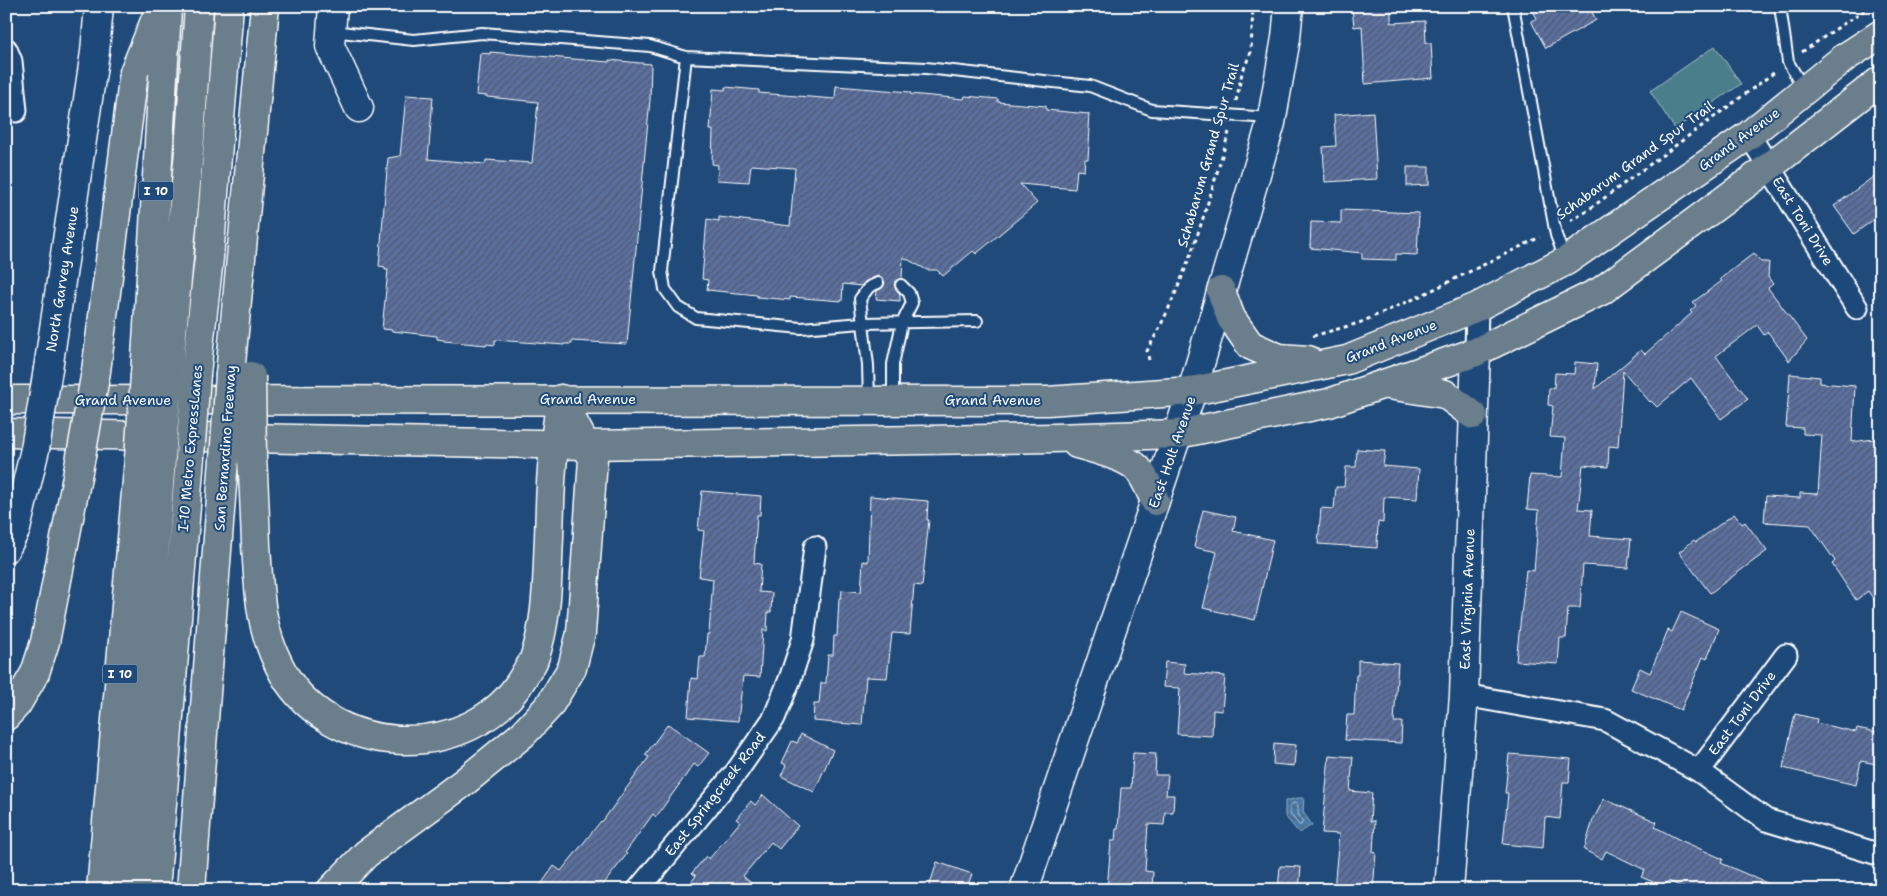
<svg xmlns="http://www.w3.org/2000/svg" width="1887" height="896" viewBox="0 0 1887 896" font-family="'Shantell Sans',sans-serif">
	<defs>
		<pattern id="water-waves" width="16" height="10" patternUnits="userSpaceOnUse" patternTransform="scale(1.25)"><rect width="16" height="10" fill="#4a78a5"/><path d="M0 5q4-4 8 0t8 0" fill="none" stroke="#4b6278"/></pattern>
		<pattern id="building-hatch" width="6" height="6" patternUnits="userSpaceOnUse" patternTransform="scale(1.25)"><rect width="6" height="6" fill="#5a6f9f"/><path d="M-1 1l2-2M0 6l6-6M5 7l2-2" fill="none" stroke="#525a6d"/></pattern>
	</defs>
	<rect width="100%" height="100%" fill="#1f4a7a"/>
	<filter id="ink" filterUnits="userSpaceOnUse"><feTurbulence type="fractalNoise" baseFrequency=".02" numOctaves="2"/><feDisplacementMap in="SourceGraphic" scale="10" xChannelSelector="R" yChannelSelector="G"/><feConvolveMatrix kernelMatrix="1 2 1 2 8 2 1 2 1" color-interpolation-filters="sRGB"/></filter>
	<g filter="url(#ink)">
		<path fill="#4b7e8b" stroke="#a5bec5" d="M1715,46L1741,84L1675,129L1650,91Z"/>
		<path fill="url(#water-waves)" stroke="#92aec9" d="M1298,798H1304L1303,812L1312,825L1299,833L1285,816V801Z"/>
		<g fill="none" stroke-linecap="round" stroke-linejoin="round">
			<path stroke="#b7c9db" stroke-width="1" d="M1294,803L1298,805V814L1303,822L1301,825H1299L1290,814V806Z"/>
		</g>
		<path fill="url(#building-hatch)" stroke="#fff" d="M1354,6H1391V23L1425,21L1426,43H1431L1433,78L1365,84L1362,26L1354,27L1352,8Z
			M1530,6H1589L1596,20L1546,48L1531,21L1537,18Z
			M490,52L609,62V60L651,64L650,100L627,344L572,341V344H564V345L495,340V345L486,344V345L444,341V340L437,339V336L392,331V330L382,329L388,270H385V267L379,266L388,158L400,156L406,95L433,97L428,159L485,164L486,160L532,163L538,102L487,97V96L476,95L480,53L490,54Z
			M836,86L910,92V94L964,99L965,96L998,99V102L1046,106V110L1089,114L1088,129H1090L1088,159H1085L1084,171L1077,170L1075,189L1020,184L1037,203L976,254L973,251L943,276L937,270H927L903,257L902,278L897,280L894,284L896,289L900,294V301L876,299L877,291L883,287L885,283L882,278L878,276L866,281L861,286L843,284L842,301L790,297V300L757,297V295L707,290L708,280L702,279L707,219L719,221V217L790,226L795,168L751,165L749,182L717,180L718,165L712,164L713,130H710L713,89L725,90V87L759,90V93L835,99Z
			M1373,112L1377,179L1325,182L1323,147L1336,146L1334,115Z
			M1407,167H1429V185L1407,186Z
			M1881,171V214L1854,234L1834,206Z
			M1341,210L1419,213L1417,255L1396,254V260L1362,259V253L1310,248L1311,222L1341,223Z
			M1754,253L1761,262H1769L1768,277L1773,284L1768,288L1807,340L1789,361L1768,332L1764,335L1757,325L1716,356L1748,399L1721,419L1691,378L1657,407L1651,401L1650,402L1623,371L1618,447L1609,446L1608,467L1583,465L1578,509L1592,510L1590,536L1631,539L1628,568L1583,565L1580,608H1568L1566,638H1560L1558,664L1516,661L1526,570L1534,571L1539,510L1527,509L1530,475L1562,477L1565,438L1550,437L1553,406L1548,405L1549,388H1554L1555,373L1574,374L1575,362L1597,364L1595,389L1641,350L1645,354L1692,313L1690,311L1696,306L1693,302L1722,281L1720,279Z
			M1790,374L1820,377V383L1855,386L1852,442L1881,438V610L1868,591L1856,600L1832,564L1835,561L1810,525L1764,522L1766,496L1800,498V493L1818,494L1822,435L1803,434V428L1786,427Z
			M1357,449L1385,451L1383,466L1419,469L1417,499L1384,497L1383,523L1378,522L1377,548L1318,544L1321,508L1334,509L1336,487H1344L1346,467H1356Z
			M702,491L761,496L760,515H757L754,563L761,564L759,592L772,593L771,612H768L767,631L763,630L760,677L743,676L738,721L688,717L691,678L698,679L700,657H705L707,634H709L713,579L699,577L704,531L698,530Z
			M870,496L928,501L927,520H929L922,586L914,585L910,634L892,633L887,678L866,677L862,725L813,721L814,704H819L821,683H826L828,655H833L834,636H837L839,598H841L842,590L861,592L863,561L868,562Z
			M1203,510L1236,517L1233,531L1273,540L1255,620L1203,608L1217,552L1194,547Z
			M1734,514L1742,524L1745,522L1767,551L1710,593L1679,552L1694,540L1696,542Z
			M1681,612L1719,629L1707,659L1703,657L1681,710L1631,689L1640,668L1650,673L1668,630L1672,632Z
			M1358,660L1398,663L1394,722H1402L1401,743L1345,740L1347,715H1354L1356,675H1358Z
			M1165,662L1185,664L1184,673L1225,676L1222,711L1213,710L1212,736L1177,734L1180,688L1163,687Z
			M1795,714L1817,719L1816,723L1856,732L1857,728L1881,733V765L1861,761L1856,785L1783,768Z
			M668,724L709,753L698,767L694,764L656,817L653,814L625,853L627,854L599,890H537L554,866L561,871L601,821L602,822L649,757L645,755Z
			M801,734L833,750L814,792L781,776L786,765L782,763L792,741L797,743Z
			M1274,743L1296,745L1294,766L1273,764Z
			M1133,753L1156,754L1155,775H1168L1166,795H1174L1173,812H1165L1164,825L1148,824L1145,871L1153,872L1152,890H1107L1111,841H1115L1116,829H1118L1121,788H1131Z
			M1509,754L1571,759L1569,782H1563L1560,819L1545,817L1543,848L1503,844L1508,793H1505Z
			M1329,755L1353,757L1350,791L1372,793L1370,821H1375L1373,852L1376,853L1373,890H1334L1339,834L1322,833Z
			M763,795L798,826L779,849L771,842L743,876L759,890H684L696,876L692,873L706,856L709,859L740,822L736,819L751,801L755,805Z
			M1604,799L1657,822L1655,827L1680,840L1723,859L1721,863L1783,890H1689L1668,881L1665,887L1641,877L1645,870L1606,851L1602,859L1584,850L1593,820Z
			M937,862L972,874L966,890H928Z
			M1280,866L1301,867L1299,890H1278Z"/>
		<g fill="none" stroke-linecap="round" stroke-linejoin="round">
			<defs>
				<path id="lane" d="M1513,6L1556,235L1565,259
					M1780,6L1788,62L1804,89
					M331,31L414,40L482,33L650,46L686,57L926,68L1090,86L1152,110L1270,118
					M686,57L662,271L665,289L678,307L696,318L801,328L862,323L977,321
					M893,399V364L902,323L912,303L909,293L901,285
					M869,400L868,365L860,299L869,287L878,283"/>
				<path id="street" d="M6,49L11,61L16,111
					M1749,135L1857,308
					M1476,352L1477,307
					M1464,695L1605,720L1699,771L1766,820L1881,855
					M1699,771L1786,655
					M638,890L737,771L774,718L790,679L803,640L815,547"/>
				<path id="secondary" d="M333,6L330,46L359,108
					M48,369L95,52L99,6
					M6,548L16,529L35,449
					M1024,890L1192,391L1271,123L1286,38L1289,6
					M1449,890L1464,695L1476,352"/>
				<path id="primary" d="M1221,291L1231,318L1250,345L1279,358L1308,360
					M1388,385L1445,394L1473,415
					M6,400L1047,401L1192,391L1347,360L1477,307L1566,261L1631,216L1749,135L1844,58L1881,34
					M6,433L586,445L1054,438L1178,434L1329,403L1476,352L1601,291L1769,167L1881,80
					M1077,444C1092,448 1125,457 1136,467C1145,476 1150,490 1155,501"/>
				<path id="highway" d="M96,371L134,72L161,6
					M196,374L209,258L229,6
					M230,374L265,6
					M145,375L167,10
					M168,375L189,151L199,6
					M252,458C254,487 255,516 256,545C259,589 259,625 279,665C324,759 472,767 524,676C527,670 532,665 534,659C548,620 547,578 549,537C550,511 550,484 553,458C555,438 558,419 561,399
					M6,716L17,704L35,673L45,642L81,456
					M101,890L139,458
					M127,890L149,623L161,458
					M155,890L190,457
					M191,890L224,459
					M331,890L366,854L463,783L523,734L549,706L572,668L581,633L593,459L561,399"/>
			</defs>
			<use href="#lane" stroke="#fff" stroke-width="14"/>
			<use href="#street" stroke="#fff" stroke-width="25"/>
			<use href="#secondary" stroke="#fff" stroke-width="31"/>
			<use href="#primary" stroke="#fff" stroke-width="31"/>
			<use href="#highway" stroke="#fff" stroke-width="31"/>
			<path stroke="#fff" stroke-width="3" stroke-dasharray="4 4" stroke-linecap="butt" d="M1802,52L1870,6
				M1236,101L1242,73L1251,52L1253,6
				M1570,221L1584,213L1775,72
				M1313,336L1359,323L1416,298L1540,237
				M1149,360L1147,351C1186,282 1207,207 1229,132"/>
			<use href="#lane" stroke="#1f4a7a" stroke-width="10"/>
			<use href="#street" stroke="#1f4a7a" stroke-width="21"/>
			<use href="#secondary" stroke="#1f4a7a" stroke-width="28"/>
			<use href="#primary" stroke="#6b7e8b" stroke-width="28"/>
			<use href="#highway" stroke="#6b7e8b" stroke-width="28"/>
			<defs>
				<path id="secondary-bridge" d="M35,449L48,369"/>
				<path id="highway-bridge" d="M251,376L252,458
					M81,456L96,371
					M190,457L196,374
					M139,458L145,375
					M161,458L168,375
					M224,459L230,374"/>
			</defs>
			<use href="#secondary-bridge" stroke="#fff" stroke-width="31" stroke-linecap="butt"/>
			<use href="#highway-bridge" stroke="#fff" stroke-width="31" stroke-linecap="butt"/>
			<use href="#secondary-bridge" stroke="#1f4a7a" stroke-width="28"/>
			<use href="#highway-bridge" stroke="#6b7e8b" stroke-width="28"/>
		</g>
	</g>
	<g text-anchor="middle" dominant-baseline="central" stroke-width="4" stroke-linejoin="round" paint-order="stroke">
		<g fill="#1f4a7a" stroke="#bcc9d7" stroke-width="1">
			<rect x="138.5" y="181.5" width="35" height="19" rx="4"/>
			<rect x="102.5" y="664.5" width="35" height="19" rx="4"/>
		</g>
		<g font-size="12" font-weight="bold" fill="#fff">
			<text x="156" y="191">I 10</text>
			<text x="120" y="674">I 10</text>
		</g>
		<g font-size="14" fill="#fff" stroke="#1f4a7a">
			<text transform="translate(1739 139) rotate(-36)">Grand Avenue</text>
			<text transform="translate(1208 155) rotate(-74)">Schabarum Grand Spur Trail</text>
			<text transform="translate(1635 160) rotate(-36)">Schabarum Grand Spur Trail</text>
			<text transform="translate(1803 221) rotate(58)">East Toni Drive</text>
			<text transform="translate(62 279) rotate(-81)">North Garvey Avenue</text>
			<text transform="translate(1391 341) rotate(-21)">Grand Avenue</text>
			<text x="588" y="399">Grand Avenue</text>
			<text x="123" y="400">Grand Avenue</text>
			<text x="993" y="400">Grand Avenue</text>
			<text transform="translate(190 448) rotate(-85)">I-10 Metro ExpressLanes</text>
			<text transform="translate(225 448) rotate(-86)">San Bernardino Freeway</text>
			<text transform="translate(1172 452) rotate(-71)">East Holt Avenue</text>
			<text transform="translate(1467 599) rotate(-88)">East Virginia Avenue</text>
			<text transform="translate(1742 713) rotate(-53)">East Toni Drive</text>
			<text transform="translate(715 794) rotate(-52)">East Springcreek Road</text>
		</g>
	</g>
	<rect width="1887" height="896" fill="none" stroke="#1f4a7a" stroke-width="25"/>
	<rect x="12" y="12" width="1862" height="871" fill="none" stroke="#fff" stroke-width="2" filter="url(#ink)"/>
</svg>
